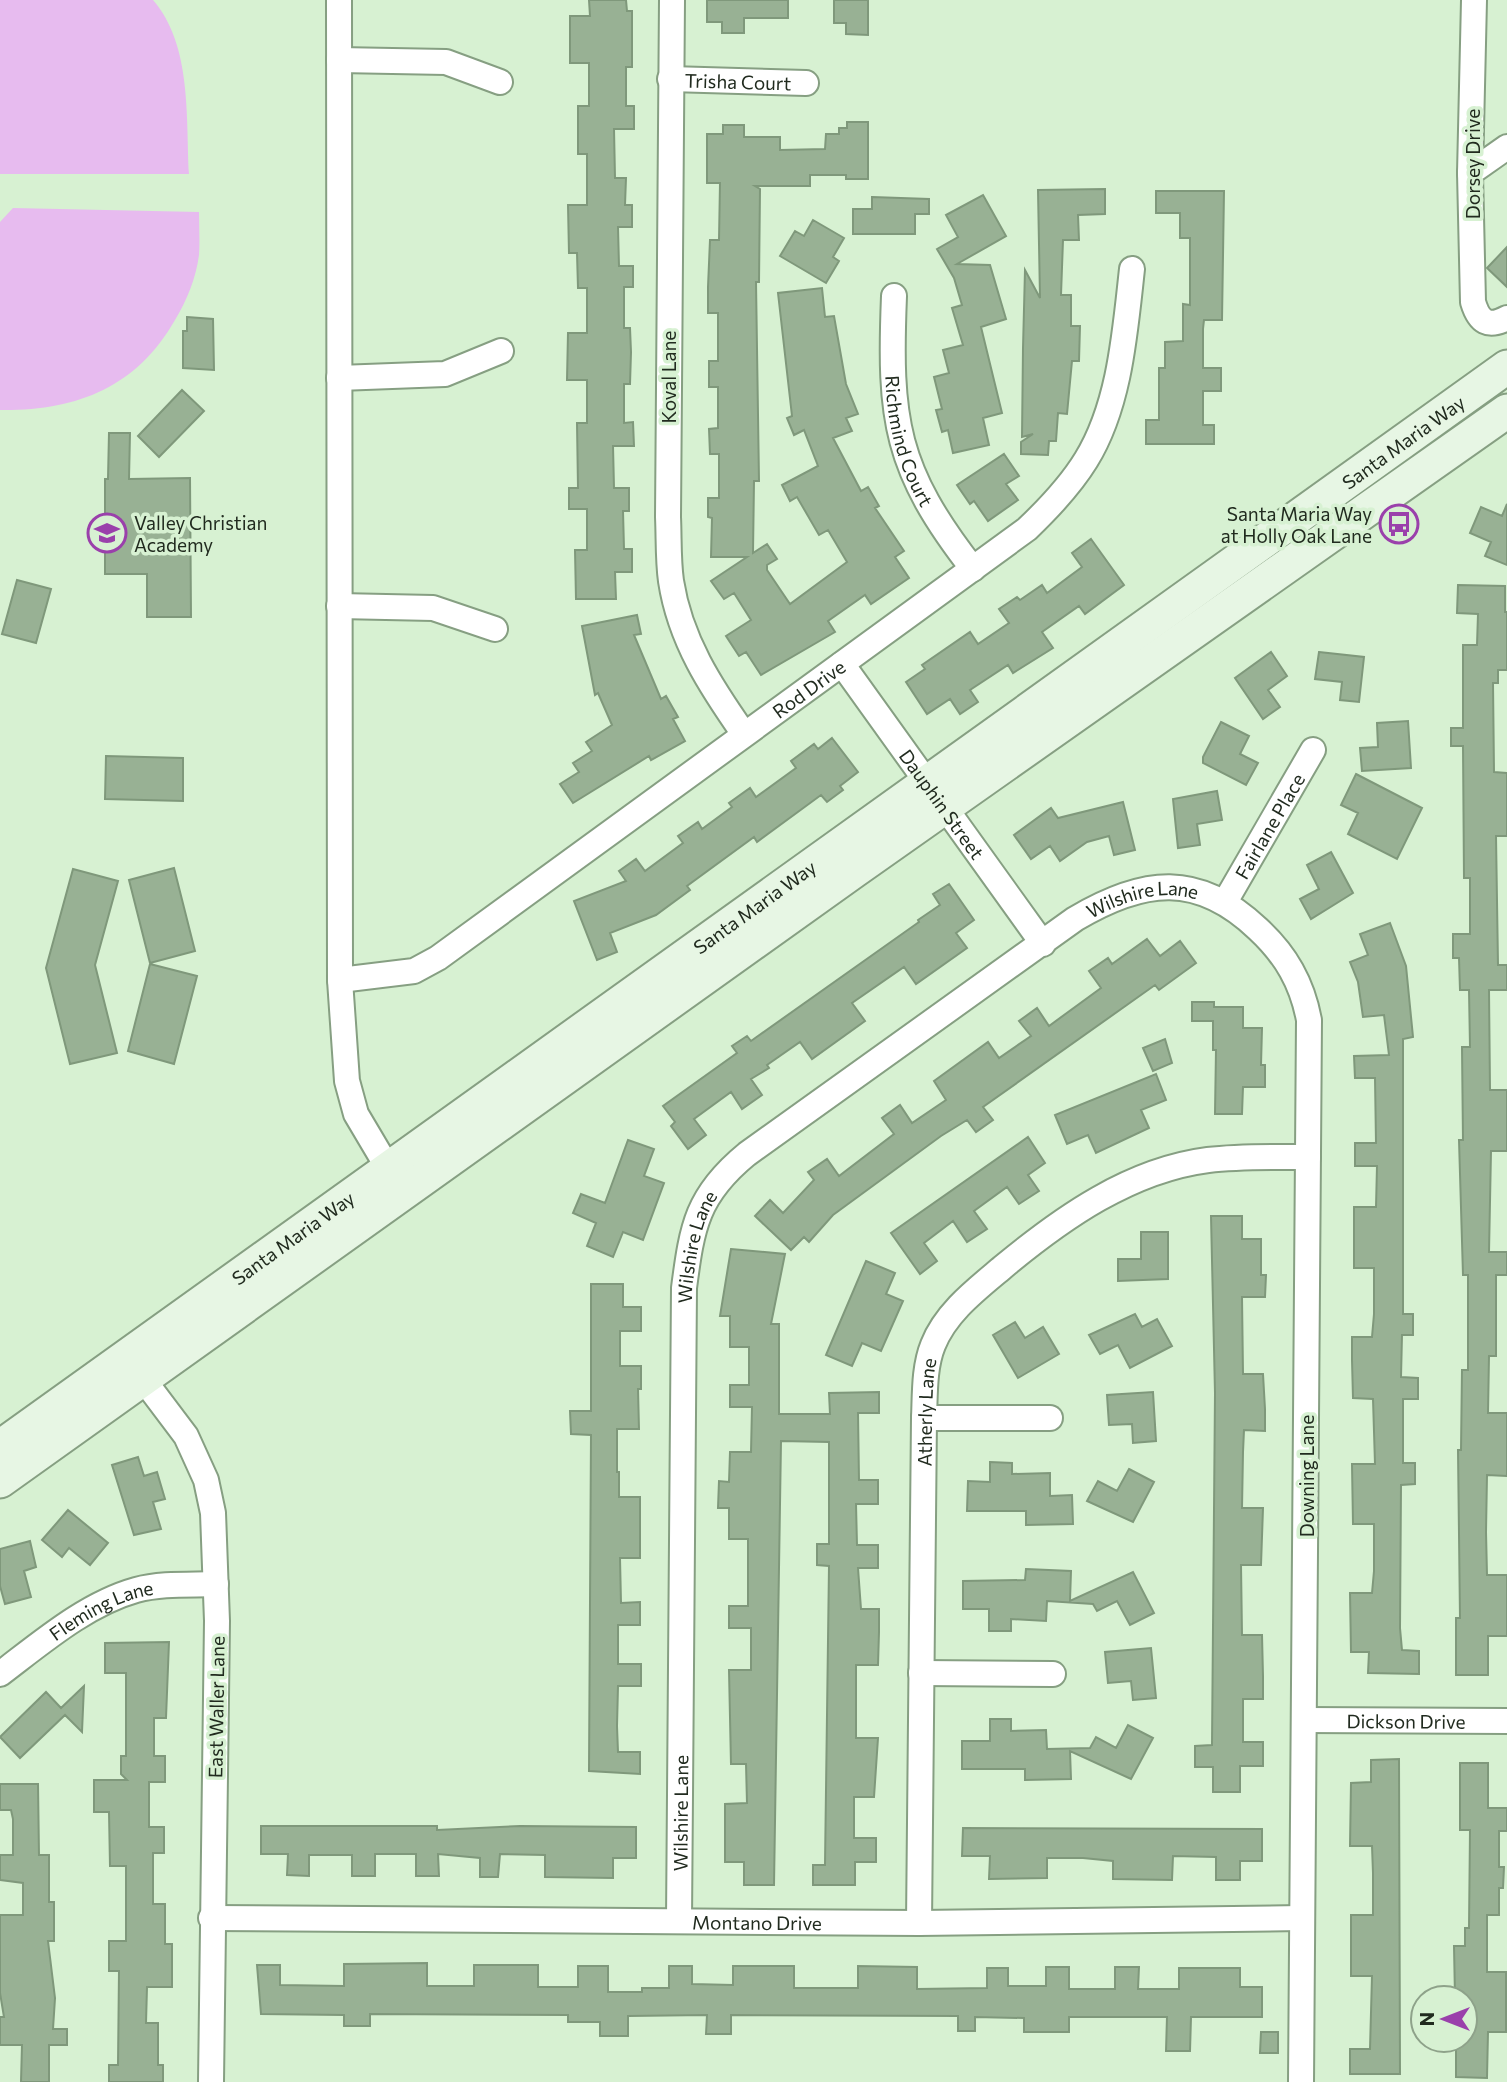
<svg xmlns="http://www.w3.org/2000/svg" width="1507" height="2082" viewBox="0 0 1507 2082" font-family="Commissioner,sans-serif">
	<rect width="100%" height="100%" fill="#d7f1d2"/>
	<path fill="#e7bbef" d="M0,0H153C192,45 186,117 189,174H0Z
		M13,208L199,212C199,226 200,241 199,255C196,278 187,300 175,320C136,388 76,411 0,410V222Z"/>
	<path fill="#98b194" stroke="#7f987b" stroke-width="2" d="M589,0H626L627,11H632V67H626V106H634V129H614L615,178H626L625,205H632V227H618L619,266H633V287H624V328H630L631,352L630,384H624V423L633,422L634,446H613L614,488H629V511H623L624,549H632V572H615L616,599H576L575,550H587V509H569V488H578L577,423H587V380H567L568,333H587V288H578L577,253H569L568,205H587V154H578V106H589V63H570V16H590Z
		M707,0H788V18H744V33H722V22H707Z
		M834,0H868V35L846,34V23H834Z
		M847,122H868V179H846V175H810V186H755L760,189L759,282H756L759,481H754L753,553L767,544L777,559L767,565V570L790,604L847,562L828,530L819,535L797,497L790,501L782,485L818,466L804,430L794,435L787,418L792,416L778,293L822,288L825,317L834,316L846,384L858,414L846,418L852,431L833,438L861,491L868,487L879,506L875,508L904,551L895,557L909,578L871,604L865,595L828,621L835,632L761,675L746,652L739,656L726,636L751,620L734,593L724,599L711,581L747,557H711L712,518L708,517V498H719V454H710L709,429L718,428V387H709V361H718V313H708V287L710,240H719L720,183H707V134H723V125H744V137H780V150L825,149L826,134H839V128H847Z
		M1105,189V214L1078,215L1079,240H1063L1061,295H1071V326H1080L1079,361H1072L1067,414L1058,413L1056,441H1049L1048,455L1021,454V442L1033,434L1022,437L1023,348L1025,270L1040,298L1038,190Z
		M1156,191H1224L1222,320H1204L1203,329V368H1221V391H1203V425H1214V444H1146V420H1159V368H1165V342L1183,341V304L1190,305V238H1180V213H1156Z
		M983,195L1006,236L957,264L990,265L1006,319L981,327L1002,413L983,418L989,445L953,453L948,430L942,432L936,410L942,409L934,377L949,373L943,350L963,345L952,308L962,305L954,278L937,249L958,237L946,215Z
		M872,197L929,199V214H915V234H853V209H872Z
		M813,220L844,238L833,257L839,261L826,283L780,256L795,231L804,236Z
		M1507,247V287L1487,268Z
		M187,317L213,319L214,370L183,368V331H187Z
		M182,390L204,411L159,457L138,436Z
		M109,433H130L129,479L190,478L191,617H147V574H105V479H108Z
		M1004,454L1019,476L1006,484L1018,500L988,521L974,501L970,504L957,485Z
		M1507,504V565L1485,556L1491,542L1470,533L1481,507L1502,516Z
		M1091,539L1124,585L1085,614L1079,606L1042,632L1053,648L1013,673L1008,665L970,690L978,702L960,714L950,699L927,714L906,682L925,669L922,665L970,632L978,644L1009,623L999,609L1017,597L1020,600L1042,585L1047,593L1082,567L1072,553Z
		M17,580L51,589L36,643L2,634Z
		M1458,585L1505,586V612H1507V670H1498V683H1493L1494,772L1507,773V836H1496L1498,965H1507V990H1489L1490,1090H1507V1151H1491L1489,1252H1507V1275H1496V1356H1489L1488,1413H1507V1476L1487,1475L1486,1532L1487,1575H1507V1636H1488V1675H1456V1618H1460L1458,1450H1461L1462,1370H1468V1275H1463L1459,1140H1463L1462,1047H1470L1469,990H1460L1459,958H1453V934H1470V878H1464L1463,746H1451V728H1463V645H1477L1478,614L1457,613Z
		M637,615L641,634L634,635L661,699L666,696L678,717L673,719L685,741L651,760L649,756L573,803L560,784L579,772L573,763L592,751L586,742L612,725L598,693L595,695L582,626Z
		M1271,652L1287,676L1268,690L1280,707L1263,719L1235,678Z
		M1319,652L1364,657L1359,702L1340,700L1342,682L1315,679Z
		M1408,721L1411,768L1362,771L1360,748L1378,747L1377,723Z
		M1221,722L1249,736L1240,754L1258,763L1246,785L1203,763V757Z
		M832,738L858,772L840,786L843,790L827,802L821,795L757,842L754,837L687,886L690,890L656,915L610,933L617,952L597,960L574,901L626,881L619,871L636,859L645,871L683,843L678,836L698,822L702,829L732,807L729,803L750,788L756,797L796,768L791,761L814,744L818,749Z
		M106,756L183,758V801L105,799Z
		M1356,774L1422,808L1397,859L1348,834L1358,813L1341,805Z
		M1217,791L1222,820L1197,824L1200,845L1178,848L1173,799Z
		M1123,802L1135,850L1114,855L1109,836L1087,842L1060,861L1050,846L1031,859L1014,835L1051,808L1058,818Z
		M1331,852L1353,893L1311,919L1300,899L1319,889L1307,865Z
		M174,868L195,951L150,963L129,880Z
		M73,869L118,881L95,965L117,1053L70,1064L46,968Z
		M949,884L974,920L956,933L967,948L916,984L904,967L852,1003L865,1021L812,1059L800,1042L767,1065L769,1068L751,1079L762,1095L742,1109L731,1092L694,1119L706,1135L688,1149L671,1126L675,1122L663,1106L737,1053L732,1046L747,1036L751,1041L919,922L918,920L940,905L933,894Z
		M1390,923L1406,966L1413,1037L1403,1039V1314H1413V1335H1402L1401,1377L1418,1378V1399H1403V1463H1415V1484L1401,1485L1400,1628L1402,1650L1419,1651V1674L1368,1673L1369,1652H1351L1350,1593H1372L1374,1571V1524H1353L1352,1464H1375L1373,1399L1353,1398L1352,1360V1337H1372L1374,1314V1268H1354V1207H1376L1377,1166H1355V1143H1376L1375,1078H1355L1354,1056L1389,1055L1384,1015L1363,1017L1358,982L1350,962L1368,955L1360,934Z
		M1147,939L1160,956L1180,941L1196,963L1159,990L1155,985L983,1107L993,1120L976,1132L967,1120L941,1136L833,1215L809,1242L804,1237L791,1250L755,1216L770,1200L783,1213L814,1180L808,1172L827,1159L839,1176L894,1134L882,1118L900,1105L912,1123L946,1100L934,1081L988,1042L999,1058L1031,1036L1019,1021L1037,1008L1049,1026L1101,988L1089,971L1108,958L1112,964Z
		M150,964L197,976L174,1064L128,1051Z
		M1192,1002H1214V1007H1243V1028H1262L1261,1065H1265V1087H1243L1242,1114H1215L1216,1050H1213V1021H1192Z
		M1165,1039L1172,1063L1153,1071L1143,1048Z
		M1156,1074L1166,1100L1141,1110L1149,1128L1096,1153L1088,1135L1067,1144L1055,1115Z
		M1028,1137L1045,1163L1028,1175L1039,1191L1019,1204L1007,1187L974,1211L987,1229L967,1242L953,1221L924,1243L937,1261L920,1274L891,1233Z
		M628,1140L654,1149L644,1176L664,1183L643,1240L623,1232L613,1257L587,1246L596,1223L573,1213L581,1194L605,1203Z
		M1211,1216H1242V1239H1261V1275H1266L1265,1297H1242L1243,1374H1263L1265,1409V1431L1244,1430L1243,1452L1242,1508H1263L1261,1565H1241L1242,1635H1262L1263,1676V1699H1243V1742H1263V1766H1240V1792H1213V1767H1195V1746L1212,1745L1215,1393Z
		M1141,1232H1168V1279L1118,1281V1259H1141Z
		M731,1249L785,1254L771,1324H779V1414H830L829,1393L879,1392V1413H858L859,1480H878V1504H856L857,1545H878V1568H858L861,1609H879V1632L878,1665H856V1738H878L874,1797H854V1838H876V1862H855V1885H813V1865H825L829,1566L817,1565V1544H829V1442L781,1441L774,1885H744V1862H725V1804L747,1803L746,1764H731L729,1670H751V1628H729V1606H748V1539H729V1508H718L719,1481L729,1482L730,1452H751L752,1407H730V1385H749V1347H730V1316H720Z
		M866,1261L895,1273L886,1294L903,1301L881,1351L862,1343L852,1366L826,1355Z
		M591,1284H623V1307H641V1331H620V1366H641V1389H638L639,1429H617V1472H619V1497H640V1558H620L621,1603L640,1602V1625H618V1664H641V1686H618L617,1726L618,1752H640V1774L589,1771L591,1435L571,1434L570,1411H591Z
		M1135,1314L1142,1327L1157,1319L1172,1346L1130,1368L1118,1345L1100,1354L1089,1335Z
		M1015,1322L1025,1338L1043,1327L1059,1354L1018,1378L993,1335Z
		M1153,1392L1156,1441L1133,1443L1132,1424L1109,1425L1107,1395Z
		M138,1457L144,1476L157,1472L165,1499L153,1502L161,1529L134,1535L112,1465Z
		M990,1462L1012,1463V1474L1050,1473V1496L1072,1495L1073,1524L1026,1525V1511H967L968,1481L990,1482Z
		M1129,1469L1154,1482L1133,1522L1087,1501L1098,1481L1117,1491Z
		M68,1510L108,1543L90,1565L69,1548L62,1557L42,1540Z
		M30,1541L36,1567L24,1571L31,1597L5,1604L0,1586V1549Z
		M1026,1569L1071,1571L1070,1601L1133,1572L1154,1613L1130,1625L1117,1601L1097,1611L1093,1604L1047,1601L1046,1621L1011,1619V1631H989V1609H963V1581L1025,1580Z
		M169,1642L166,1718H154V1756H165V1782H149V1827H164V1853H153V1904H165V1944H172V1987H147L146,2023H158V2065H163V2082H109V2065H118L119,1971H109V1941H126V1866H110L109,1812H94V1780H127L121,1774V1756H126V1673H105V1643Z
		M1151,1648L1156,1698L1133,1700L1131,1681L1108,1683L1105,1652Z
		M84,1686L82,1732L65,1715L20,1758L0,1737L46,1692L61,1708Z
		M990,1719H1011V1731L1046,1730L1047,1749L1090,1748L1096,1737L1116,1748L1128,1725L1153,1738L1131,1779L1070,1751L1071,1779L1025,1780V1769H962V1741H990Z
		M1399,1759L1400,2074H1350V2049H1370L1372,1976H1351V1915H1373V1873L1372,1846H1350L1351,1783L1371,1782V1760Z
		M1460,1763H1488V1808H1507V1831H1499V1867H1504L1503,1888H1499V1915H1487V1972H1506V2032H1488L1487,2078L1456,2077V2040H1465V1997H1455L1454,1946H1465V1928H1469L1470,1830H1460Z
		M0,1784H38L39,1855H49V1902H54V1941H48L55,1998L53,2029H67V2045H49V2082H21L22,2045H0V2017H4L0,1993V1915H23V1883L0,1880V1855H13V1819L11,1810H0Z
		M261,1826H437V1830L520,1826L636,1827V1858H613V1878L545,1877V1855L500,1854L498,1877H480V1858L438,1854L439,1876H416V1854H375V1876H352V1855H309V1876L287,1875L288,1854H261Z
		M963,1828L1262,1829V1861H1240V1880H1216V1857L1173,1856L1172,1880L1113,1879V1861L1083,1858H1047V1878L989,1879L990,1856H962Z
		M427,1963V1986H474V1965H538V1987H578V1966H608V1992H642V1988H669V1966H692V1984L733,1985V1966H794V1988H858V1966L917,1967V1989L987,1988V1968H1008V1986H1046V1967H1069V1989H1115V1967H1139L1138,1989H1179V1968H1240V1987H1262V2017H1191L1190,2051H1166L1167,2017H1069V2032H1024V2018L975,2017V2031H958V2016L731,2015V2034H706L707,2015L628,2016V2036H600V2022H568V2015L370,2014V2026H344V2015L261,2014L257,1965H280V1985L344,1986V1964Z
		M1261,2032H1278V2053H1260Z"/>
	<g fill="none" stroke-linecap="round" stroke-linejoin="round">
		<defs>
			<g id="street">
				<path d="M339,0L340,980L347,1081L356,1114L388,1168"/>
				<path d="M672,0L668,517C669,538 668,560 671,581C680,640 711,687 744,734"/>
				<path d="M1474,0L1470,173L1473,302C1479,322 1488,328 1507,318"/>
				<path d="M339,60L446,62L500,82"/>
				<path id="s1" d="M670,79L806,83"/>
				<path d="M1470,173L1507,147"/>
				<path id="s2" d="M894,296C889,420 895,469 973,569"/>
				<path d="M339,378L445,374L501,351"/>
				<path d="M339,606L433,608L495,629"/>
				<path id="s3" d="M842,664L1043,944"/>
				<path id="s4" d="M1225,902L1313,750"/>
				<path id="s5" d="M340,980L414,971L438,958L1027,529C1049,508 1070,486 1086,460C1120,405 1125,332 1132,269"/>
				<path d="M134,1367L186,1436L206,1480L213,1513L217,1621L211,2082"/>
				<path d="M924,1418H1050"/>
				<path d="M921,1673L1053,1674"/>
				<path id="s6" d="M0,1674C41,1643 86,1604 136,1590C162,1583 190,1585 216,1584"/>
				<path id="s7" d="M1304,1720L1507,1721"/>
				<path id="s8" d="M211,1918L919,1923L1301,1918"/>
				<path id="s9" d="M679,1921L684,1288C692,1226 697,1195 747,1154L1075,919C1144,878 1198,872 1258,929C1286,955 1302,983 1309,1020L1301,2082"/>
				<path id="s10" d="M919,1923L924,1418C925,1394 924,1367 933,1345C946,1312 977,1289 1003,1267C1062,1218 1130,1170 1208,1160C1241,1156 1275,1157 1308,1157"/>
			</g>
			<g id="secondary">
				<path id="s11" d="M0,1447L1507,367"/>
				<path d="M0,1481L854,871L1507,411"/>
			</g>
		</defs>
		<use href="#street" stroke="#869f82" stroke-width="28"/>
		<use href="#secondary" stroke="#869f82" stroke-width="37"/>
		<use href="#street" stroke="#fff" stroke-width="24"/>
		<use href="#secondary" stroke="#e7f6e4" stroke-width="33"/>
	</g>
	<defs>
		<symbol id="bus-ring" viewBox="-11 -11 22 22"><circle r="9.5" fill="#d7f1d2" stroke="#9a40ab" stroke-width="1.5"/><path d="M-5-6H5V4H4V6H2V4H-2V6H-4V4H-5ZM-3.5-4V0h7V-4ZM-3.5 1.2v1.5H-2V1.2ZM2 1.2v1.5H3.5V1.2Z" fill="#9a40ab"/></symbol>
		<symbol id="school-ring" viewBox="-11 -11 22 22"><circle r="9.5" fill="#d7f1d2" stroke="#9a40ab" stroke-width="1.5"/><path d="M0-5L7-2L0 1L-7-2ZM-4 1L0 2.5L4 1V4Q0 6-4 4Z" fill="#9a40ab"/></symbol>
	</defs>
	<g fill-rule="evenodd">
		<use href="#bus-ring" x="1377" y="502" width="44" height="44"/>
		<use href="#school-ring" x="85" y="511" width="44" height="44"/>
	</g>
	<g text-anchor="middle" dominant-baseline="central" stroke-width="7" stroke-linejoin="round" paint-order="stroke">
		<g font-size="19" fill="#212b1f" stroke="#d7f1d2">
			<text stroke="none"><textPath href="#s1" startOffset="68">Trisha Court</textPath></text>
			<text transform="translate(1472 164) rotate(-90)">Dorsey Drive</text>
			<text transform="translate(668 377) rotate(-90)">Koval Lane</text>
			<text stroke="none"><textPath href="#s2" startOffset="147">Richmind Court</textPath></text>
			<text stroke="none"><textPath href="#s11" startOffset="1726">Santa Maria Way</textPath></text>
			<text stroke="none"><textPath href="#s5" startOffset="560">Rod Drive</textPath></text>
			<text stroke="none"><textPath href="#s3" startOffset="172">Dauphin Street</textPath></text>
			<text stroke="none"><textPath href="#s4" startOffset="88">Fairlane Place</textPath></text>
			<text stroke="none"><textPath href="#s9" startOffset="1262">Wilshire Lane</textPath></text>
			<text stroke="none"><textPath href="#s11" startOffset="928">Santa Maria Way</textPath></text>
			<text stroke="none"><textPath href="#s11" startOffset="360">Santa Maria Way</textPath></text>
			<text stroke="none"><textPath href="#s9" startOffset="676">Wilshire Lane</textPath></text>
			<text stroke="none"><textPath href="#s10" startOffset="511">Atherly Lane</textPath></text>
			<text transform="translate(1306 1476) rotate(-90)">Downing Lane</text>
			<text stroke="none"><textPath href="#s6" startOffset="121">Fleming Lane</textPath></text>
			<text transform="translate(216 1707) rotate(-89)">East Waller Lane</text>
			<text stroke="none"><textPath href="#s7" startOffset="102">Dickson Drive</textPath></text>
			<text stroke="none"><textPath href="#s9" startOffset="108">Wilshire Lane</textPath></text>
			<text stroke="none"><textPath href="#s8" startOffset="546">Montano Drive</textPath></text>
		</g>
		<g font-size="19" fill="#212b1f" stroke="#d7f1d2" text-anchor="end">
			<text x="1372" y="513">Santa Maria Way<tspan x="1372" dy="22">at Holly Oak Lane</tspan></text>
			<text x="134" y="522" text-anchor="start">Valley Christian<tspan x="134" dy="22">Academy</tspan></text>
		</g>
	</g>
	<g transform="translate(1444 2019) rotate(270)"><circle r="33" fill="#d7f1d2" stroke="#8ea28a" stroke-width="2"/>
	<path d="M0-5L12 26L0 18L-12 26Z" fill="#9a40ab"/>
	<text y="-10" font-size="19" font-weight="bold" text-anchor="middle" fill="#212b1f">N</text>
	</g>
</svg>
